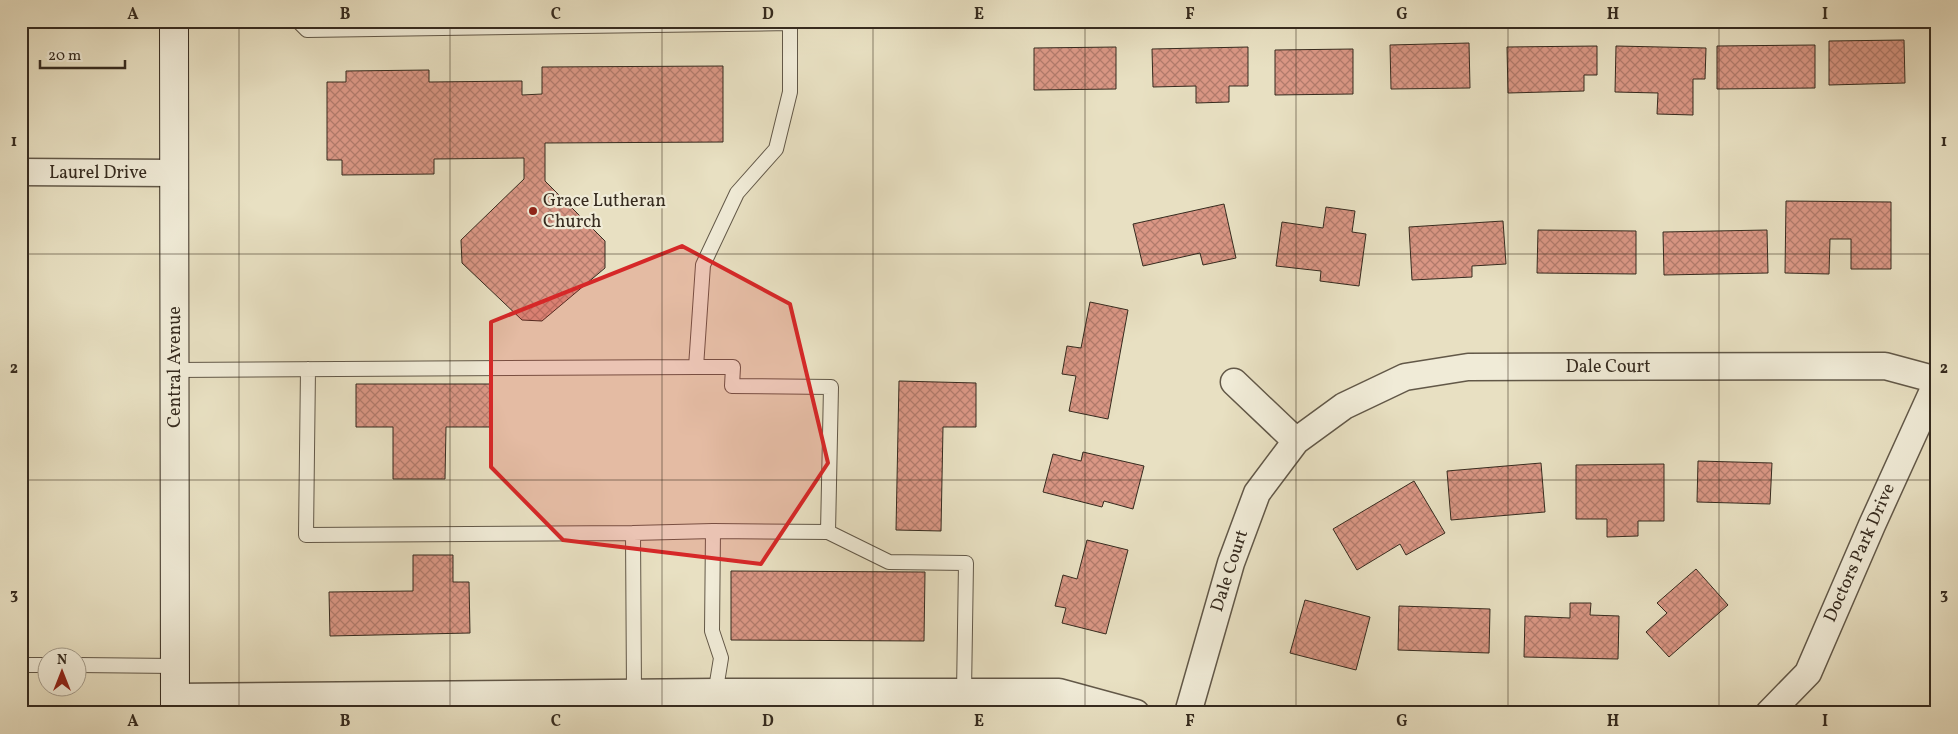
<svg xmlns="http://www.w3.org/2000/svg" width="1958" height="734" viewBox="0 0 1958 734" font-family="Vollkorn,serif">
	<defs>
		<pattern id="building-cross-hatch" width="8" height="8" patternUnits="userSpaceOnUse" patternTransform="scale(1.25)"><rect width="8" height="8" fill="#da9785"/><path d="M0 0l8 8M0 8l8-8" fill="none" stroke="#b27b6c"/></pattern>
	</defs>
	<rect width="100%" height="100%" fill="#e8e0c2"/>
	<filter id="stains"><feTurbulence type="fractalNoise" baseFrequency=".004" numOctaves="4"/><feColorMatrix values="0 0 0 0 .2 0 0 0 0 .09 0 0 0 0 .02 0 0 0 .5 -.17"/></filter>
	<radialGradient id="worn" r=".72"><stop offset=".6" stop-color="#630" stop-opacity="0"/><stop offset="1" stop-color="#630" stop-opacity=".3"/></radialGradient>
	<path fill="url(#building-cross-hatch)" stroke="#362b1f" d="M1904,40L1905,83L1829,85V41Z
		M1469,43L1470,88L1391,89L1390,45Z
		M1815,45V88L1717,89V46Z
		M1597,46V75H1584V91L1508,93L1507,47Z
		M1616,46L1706,48L1705,79H1693V115L1657,114L1658,93L1615,92Z
		M1116,47V89L1034,90V48Z
		M1248,47V86H1229V102L1196,103V86L1153,87L1152,49Z
		M1353,49V94L1275,95V50Z
		M723,66V142L545,143V181L605,241V268L542,321L522,320L462,263L461,240L524,179V158L434,159V174L342,175V160H327V82H346V71L429,70V82L522,81V95L542,94V67Z
		M1786,201L1891,202V269H1851V239H1830L1829,274L1785,273Z
		M1224,204L1236,258L1203,265L1200,253L1143,266L1133,224Z
		M1326,207L1355,211L1352,232L1366,234L1359,286L1320,281L1321,271L1276,266L1282,222L1323,228Z
		M1503,221L1506,264L1472,266V277L1412,280L1409,227Z
		M1538,230L1636,231V274L1537,273Z
		M1767,230L1768,273L1664,275L1663,232Z
		M1090,302L1128,310L1108,419L1069,411L1076,376L1062,374L1067,346L1081,348Z
		M899,381L976,383V427H943L941,531L896,530Z
		M356,384H492V427H446L445,479H393V427H356Z
		M1083,452L1144,466L1133,509L1104,501L1102,507L1043,492L1053,454L1081,461Z
		M1698,461L1772,463L1770,504L1697,502Z
		M1541,463L1545,512L1451,520L1447,471Z
		M1664,464V521H1638V536L1607,537V519H1576V465Z
		M1414,481L1445,533L1406,555L1400,544L1357,570L1333,529Z
		M1087,540L1128,550L1106,634L1062,623L1066,608L1055,606L1063,575L1077,579Z
		M413,555H453V582H469L470,633L330,636L329,592L413,591Z
		M1696,569L1728,605L1669,657L1646,632L1667,613L1657,603Z
		M731,571L925,572L924,641L731,640Z
		M1305,600L1370,617L1356,670L1290,653Z
		M1570,603H1591L1590,615L1619,616L1618,659L1524,657L1525,616L1570,618Z
		M1399,606L1490,609L1489,653L1398,650Z"/>
	<g fill="none" stroke-linecap="round" stroke-linejoin="round">
		<defs>
			<path id="service" d="M298,21L307,30L790,23
				M696,367H733L732,386L831,387L828,532
				M308,369L306,535L633,533
				M175,370L696,367L703,265L737,193L776,149L790,92V21
				M713,531L828,532L889,562L966,563L964,692
				M21,665H48
				M78,665L175,666
				M634,692L633,533L713,531L712,631L721,658L712,713
				M314,695V713
				M976,713L977,692"/>
			<path id="minor" d="M21,172L174,173
				M1234,382L1296,441
				M175,697L716,692H1059L1136,713
				M1188,713L1231,563L1257,493L1296,441L1344,406L1405,377L1468,367L1885,366L1937,380
				M1769,713L1808,673L1872,525L1937,382"/>
			<path id="secondary" d="M174,21L175,713"/>
		</defs>
		<use href="#service" stroke="#625848" stroke-width="16"/>
		<use href="#minor" stroke="#625848" stroke-width="29"/>
		<use href="#secondary" stroke="#362b1f" stroke-width="30"/>
		<use href="#service" stroke="#f0ebd7" stroke-width="14"/>
		<use href="#minor" stroke="#f0ebd7" stroke-width="26"/>
		<use href="#secondary" stroke="#f0ebd7" stroke-width="28"/>
	</g>
	<path fill="#d62828" fill-opacity="0.2" stroke="#d62828" stroke-width="4" stroke-linejoin="round" d="M682,246L790,304L828,463L761,564L563,540L491,467V322Z"/>
	<path fill="none" stroke="#362b1f" stroke-width="1" stroke-opacity="0.55" d="M239,21V713M450,21V713M662,21V713M873,21V713M1085,21V713M1296,21V713M1508,21V713M1719,21V713M21,254H1937M21,480H1937"/>
	<circle fill="#8f2418" stroke="#f0ebd7" stroke-width="2" cx="533" cy="211" r="5"/>
	<g text-anchor="middle" dominant-baseline="central" stroke-width="4.5" stroke-linejoin="round" paint-order="stroke">
		<g font-size="18" fill="#362b1f" stroke="#f0ebd7">
			<text x="98" y="173">Laurel Drive</text>
			<text transform="translate(175 367) rotate(-90)">Central Avenue</text>
			<text x="1608" y="367">Dale Court</text>
			<text transform="translate(1860 553) rotate(-66)">Doctors Park Drive</text>
			<text transform="translate(1230 571) rotate(-72)">Dale Court</text>
		</g>
		<g font-size="18" fill="#362b1f" stroke="#f0ebd7" text-anchor="start">
			<text x="543" y="201">Grace Lutheran<tspan x="543" dy="21">Church</tspan></text>
		</g>
	</g>
	<rect width="1958" height="734" fill="none" stroke="#e8e0c2" stroke-width="55"/>
	<g transform="translate(62 672)"><circle r="24" fill="#f0ebd7" stroke="#a69e8d"/>
	<path d="M0-4L9 19L0 12L-9 19Z" fill="#8f2418"/>
	<text y="-8" font-size="14" font-weight="bold" text-anchor="middle" fill="#362b1f">N</text>
	</g>
	<path d="M40 60v8h85v-8" fill="none" stroke="#362b1f" stroke-width="2.5"/>
	<text x="48" y="60" font-size="15" fill="#362b1f" stroke="#f0ebd7" stroke-width="4" paint-order="stroke">20 m</text>
	<rect x="28" y="28" width="1902" height="678" fill="none" stroke="#362b1f" stroke-width="2"/>
	<g font-size="16" text-anchor="middle" font-weight="bold" fill="#362b1f">
		<text x="133" y="19">A</text>
		<text x="345" y="19">B</text>
		<text x="556" y="19">C</text>
		<text x="768" y="19">D</text>
		<text x="979" y="19">E</text>
		<text x="1190" y="19">F</text>
		<text x="1402" y="19">G</text>
		<text x="1613" y="19">H</text>
		<text x="1825" y="19">I</text>
		<text x="14" y="146">1</text>
		<text x="1944" y="146">1</text>
		<text x="14" y="373">2</text>
		<text x="1944" y="373">2</text>
		<text x="14" y="599">3</text>
		<text x="1944" y="599">3</text>
		<text x="133" y="726">A</text>
		<text x="345" y="726">B</text>
		<text x="556" y="726">C</text>
		<text x="768" y="726">D</text>
		<text x="979" y="726">E</text>
		<text x="1190" y="726">F</text>
		<text x="1402" y="726">G</text>
		<text x="1613" y="726">H</text>
		<text x="1825" y="726">I</text>
	</g>
	<rect width="100%" height="100%" filter="url(#stains)"/>
	<rect width="100%" height="100%" fill="url(#worn)"/>
</svg>
